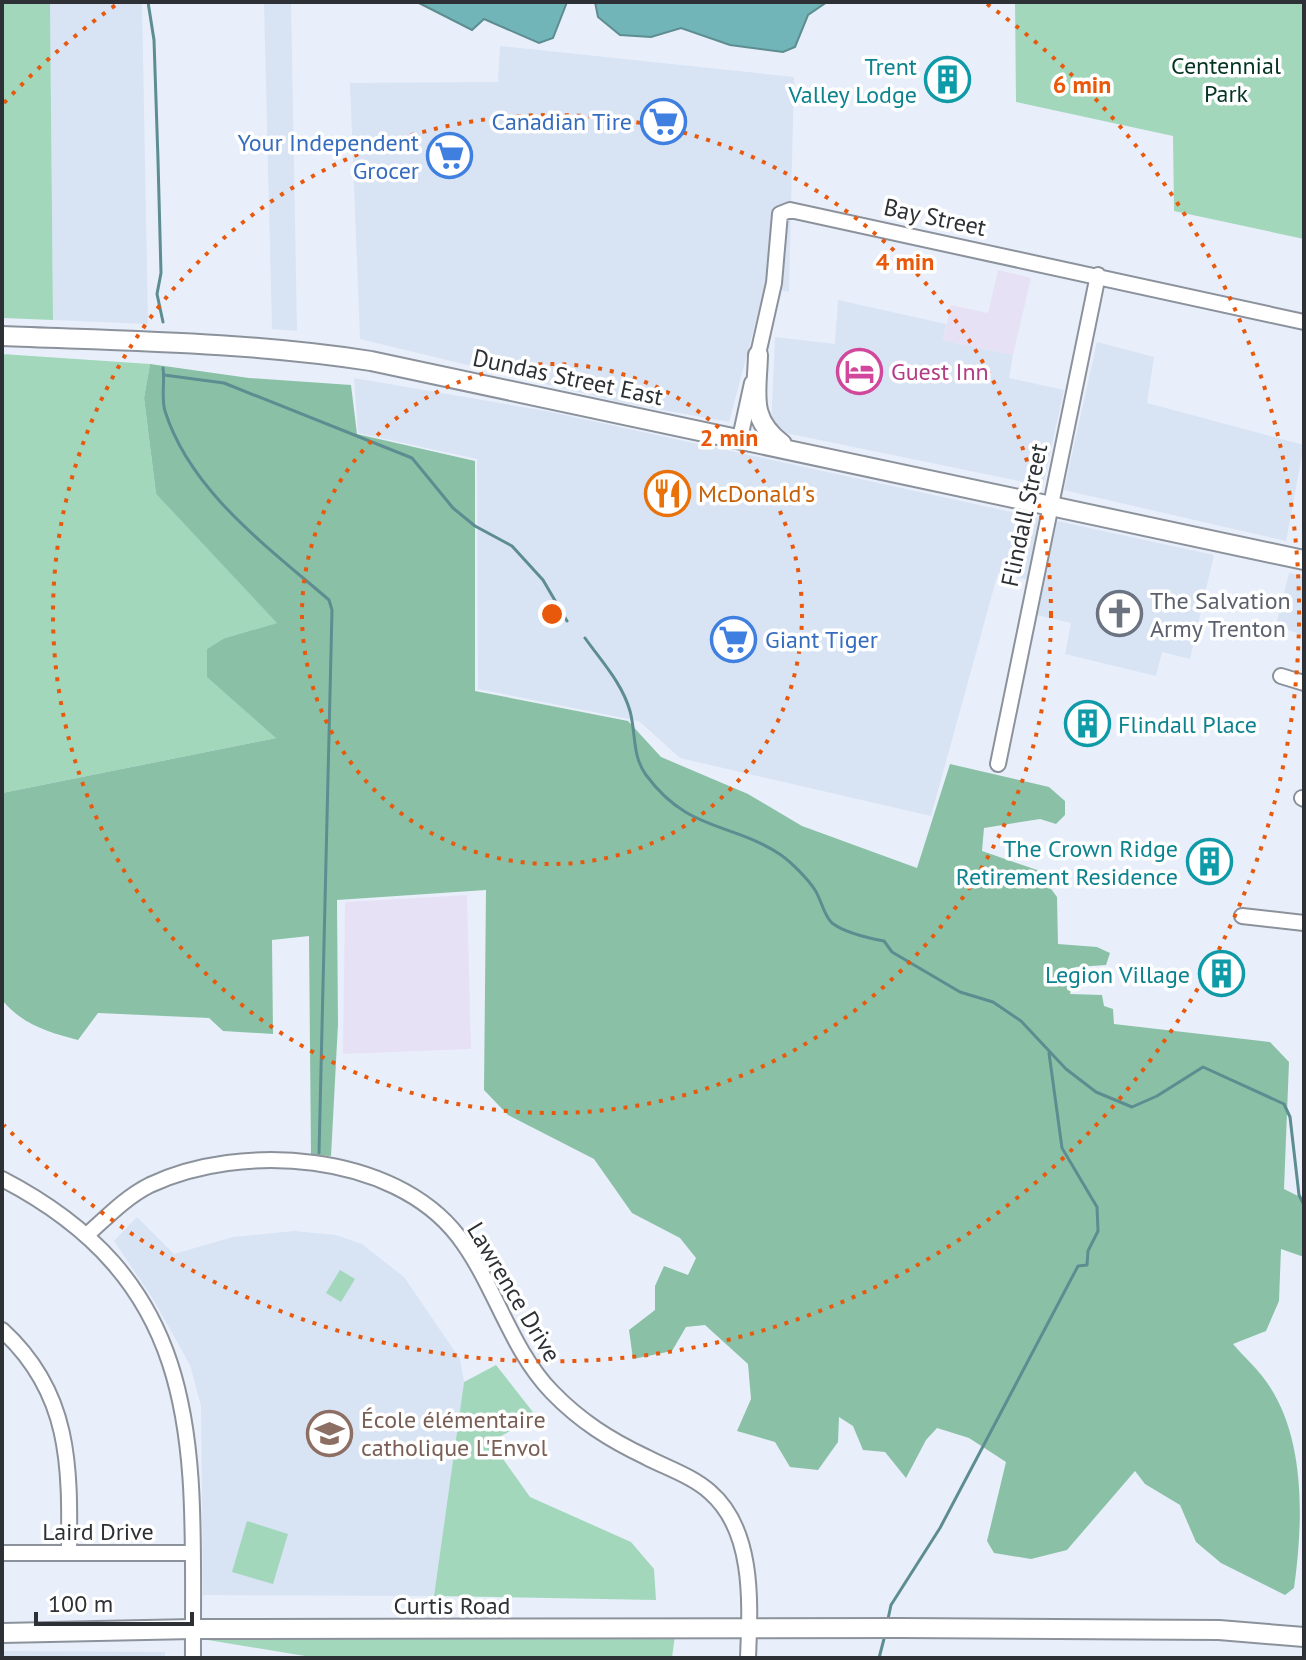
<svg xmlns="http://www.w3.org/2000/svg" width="1306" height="1660" viewBox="0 0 1306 1660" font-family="'PT Sans',sans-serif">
	<rect width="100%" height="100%" fill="#e8effa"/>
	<path fill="#d8e3f4" d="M50,2H142L148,324L53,320Z
		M264,2H291L297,331L272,329Z
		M500,46L794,77L789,292L765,287L729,422L624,403L360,339L350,83L498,82Z
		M838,300L946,324L943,340L1013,355L1009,378L1064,390L1043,486L771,430L775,337L835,344Z
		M1097,342L1154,357L1147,403L1304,445L1286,541L1064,490Z
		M354,378L546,411L1044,519L1030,580L998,573L931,816L680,758L639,721L478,689L477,459L358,433Z
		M1057,521L1214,555L1190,659L1162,652L1156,676L1065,654L1071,623L1037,615Z
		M1289,573L1304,576V636L1276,625Z
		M137,1217L174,1254L233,1237L294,1231L336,1235L362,1244L404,1277L460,1359L464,1382L434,1596L203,1595L201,1406L190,1365L153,1299L114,1241Z
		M2,1651L165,1652V1658H2Z"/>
	<path fill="#e7e1f6" d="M998,270L1031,278L1013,355L943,340L951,305L988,313Z
		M467,895L471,1049L343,1054L345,902Z"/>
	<path fill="#a2d7bc" d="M2,2H50L53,320L2,318Z
		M1015,2H1304V239L1174,211L1173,136L1016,102Z
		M2,354L150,364L144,398L156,494L278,623L225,638L276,738L2,793Z
		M340,1270L355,1279L341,1302L326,1293Z
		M496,1365L536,1416L491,1442L530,1497L631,1542L654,1569L656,1600L434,1596L464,1382Z
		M247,1521L288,1534L273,1584L232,1572Z
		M675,1635L672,1658H317L208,1640Z"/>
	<path fill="#8ac1a6" d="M150,364L249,378L351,385L357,434L475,461V691L628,721L661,757L748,794L802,826L917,868L950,764L1049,787L1065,801V815L1056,824L1040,819L984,828L982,851L1037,870L1057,897L1058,944L1097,947L1110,953L1106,965L1076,967L1070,994L1102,995L1104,1006L1113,1009L1114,1024L1270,1042L1289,1062L1284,1189L1304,1199V1257L1281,1249L1279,1301L1266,1331L1233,1344C1245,1358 1260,1371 1270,1387C1306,1443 1303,1524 1294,1588L1285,1595L1221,1563L1196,1542L1180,1505L1145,1484L1135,1471L1067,1550L1031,1559L994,1553L987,1541L1006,1462L969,1438L937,1428L926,1440L906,1478L885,1452L863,1450L853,1426L839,1417L838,1442L818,1470L790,1467L775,1442L737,1431L751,1399L748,1364L705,1325L686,1327L672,1351L633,1359L629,1330L655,1310V1286L664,1266L688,1275L696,1258L680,1238L632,1213L594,1159L508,1115L484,1090L486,890L337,900L338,1024L331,1156L311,1155L309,936L272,940L273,1034L223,1031L209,1018L98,1013L78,1040C48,1032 23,1025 2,1000V793L276,738L207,677V649L225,638L277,623L156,494L144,398Z"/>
	<path fill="#71b5b8" stroke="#5d8d90" stroke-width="2" d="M417,2H567L553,38L539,43L484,19L472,30Z
		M595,2H827L808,15L795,47L783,52L730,45L681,28L651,37L620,35L598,17Z"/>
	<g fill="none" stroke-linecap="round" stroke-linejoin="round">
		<path stroke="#5d8d90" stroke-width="3" d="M148,2L154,40L158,160L161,273L157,294L163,322
			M163,368C165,381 161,398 165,411C190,491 268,547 329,600L332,610L319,1153
			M164,375L224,383L412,458L453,508L475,526L512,546L543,580L567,621
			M585,638C602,662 622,683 630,711C636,733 632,756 646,775C689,833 730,821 781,855C792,863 808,879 815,890C821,899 824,916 832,923C845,933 868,938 884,941L892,952L960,992L993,1002L1021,1021L1066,1069L1096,1092L1132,1107L1157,1096L1203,1067L1284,1104L1290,1117L1299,1195L1304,1205
			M888,1619L891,1605L940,1528L1078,1266L1087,1265L1088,1251L1098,1231L1097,1207L1062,1148L1049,1053
			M879,1658L885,1635"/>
		<defs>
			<path id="minor" d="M756,363L774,283L780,214L790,210L1304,322
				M740,438L752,383
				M1281,676L1304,683
				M998,764L1098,275
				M1302,798L1304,799
				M1242,916L1304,923
				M2,1179C212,1288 192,1455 193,1658
				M88,1234C107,1217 126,1197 150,1185C241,1142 393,1152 458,1236C495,1284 510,1349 552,1392C580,1421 610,1440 646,1457C667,1468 692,1476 710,1492C755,1531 750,1605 748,1658
				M2,1330C71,1393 70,1466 69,1552
				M2,1553H193"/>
			<path id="major" d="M2,336C126,341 249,342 371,361L1304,560
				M758,355C757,394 748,418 782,444
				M2,1633L193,1629L901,1628L1219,1630L1304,1637"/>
		</defs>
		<use href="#minor" stroke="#8c929c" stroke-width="18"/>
		<use href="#major" stroke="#8c929c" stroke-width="22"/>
		<use href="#minor" stroke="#fff" stroke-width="14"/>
		<use href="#major" stroke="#fff" stroke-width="18"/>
	</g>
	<g fill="none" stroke="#e8590c" stroke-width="4" stroke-dasharray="4 8">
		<circle cx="552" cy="614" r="250"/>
		<circle cx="552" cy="614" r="499"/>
		<path d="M4 103A749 749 0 0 1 117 4M987 4A749 749 0 1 1 4 1125"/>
	</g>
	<defs>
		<symbol id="building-ring" viewBox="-11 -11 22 22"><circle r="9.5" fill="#fff" stroke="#0f9aa8" stroke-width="1.5"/><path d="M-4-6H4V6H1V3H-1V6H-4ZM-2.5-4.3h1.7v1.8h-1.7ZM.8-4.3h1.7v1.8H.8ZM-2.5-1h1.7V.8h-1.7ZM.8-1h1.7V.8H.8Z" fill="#0f9aa8"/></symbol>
		<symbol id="supermarket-ring" viewBox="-11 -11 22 22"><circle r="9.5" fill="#fff" stroke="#3f7fe0" stroke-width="1.5"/><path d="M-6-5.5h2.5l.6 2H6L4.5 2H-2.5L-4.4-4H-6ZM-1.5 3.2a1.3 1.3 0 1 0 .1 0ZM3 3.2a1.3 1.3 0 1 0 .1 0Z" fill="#3f7fe0"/></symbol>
		<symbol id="hotel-ring" viewBox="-11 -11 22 22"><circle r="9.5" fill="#fff" stroke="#d1479c" stroke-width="1.5"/><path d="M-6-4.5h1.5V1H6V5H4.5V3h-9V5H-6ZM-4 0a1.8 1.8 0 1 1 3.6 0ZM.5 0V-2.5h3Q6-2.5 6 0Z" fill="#d1479c"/></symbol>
		<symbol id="restaurant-ring" viewBox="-11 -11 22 22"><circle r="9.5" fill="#fff" stroke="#e8710a" stroke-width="1.5"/><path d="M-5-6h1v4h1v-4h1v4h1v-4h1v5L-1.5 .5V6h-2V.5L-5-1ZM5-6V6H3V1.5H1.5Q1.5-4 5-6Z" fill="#e8710a"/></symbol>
		<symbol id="church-ring" viewBox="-11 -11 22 22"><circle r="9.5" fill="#fff" stroke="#6b7280" stroke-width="1.5"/><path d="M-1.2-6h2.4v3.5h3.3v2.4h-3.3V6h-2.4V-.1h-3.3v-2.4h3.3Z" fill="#6b7280"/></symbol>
		<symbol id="school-ring" viewBox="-11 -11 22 22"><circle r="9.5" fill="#fff" stroke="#8d6e63" stroke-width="1.5"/><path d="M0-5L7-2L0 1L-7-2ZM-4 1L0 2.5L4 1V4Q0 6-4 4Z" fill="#8d6e63"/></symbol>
	</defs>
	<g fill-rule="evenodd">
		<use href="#building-ring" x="922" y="54" width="51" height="51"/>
		<use href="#supermarket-ring" x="638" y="96" width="51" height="51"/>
		<use href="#supermarket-ring" x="424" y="130" width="51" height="51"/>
		<use href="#hotel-ring" x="834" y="346" width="51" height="51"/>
		<use href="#restaurant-ring" x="642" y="468" width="51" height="51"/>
		<use href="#church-ring" x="1094" y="588" width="51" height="51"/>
		<use href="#supermarket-ring" x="708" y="614" width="51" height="51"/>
		<use href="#building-ring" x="1062" y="698" width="51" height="51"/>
		<use href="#building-ring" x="1184" y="836" width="51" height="51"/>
		<use href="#building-ring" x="1196" y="948" width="51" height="51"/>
		<use href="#school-ring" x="304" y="1408" width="51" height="51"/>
	</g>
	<g text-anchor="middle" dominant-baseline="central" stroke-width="7" stroke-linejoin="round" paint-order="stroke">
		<g font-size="24" fill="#043422" stroke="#fff">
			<text x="1226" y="65">Centennial<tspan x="1226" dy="28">Park</tspan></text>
		</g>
		<g font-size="24" fill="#0d838f" stroke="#fff" text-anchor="end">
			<text x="917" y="66">Trent<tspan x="917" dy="28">Valley Lodge</tspan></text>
			<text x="1118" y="724" text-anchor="start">Flindall Place</text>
			<text x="1178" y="848">The Crown Ridge<tspan x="1178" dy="28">Retirement Residence</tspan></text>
			<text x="1190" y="974">Legion Village</text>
		</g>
		<g font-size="24" fill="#366cbe" stroke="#fff" text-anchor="end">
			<text x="632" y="121">Canadian Tire</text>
			<text x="419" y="142">Your Independent<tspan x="419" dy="28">Grocer</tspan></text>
			<text x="765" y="639" text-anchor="start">Giant Tiger</text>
		</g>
		<g font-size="24" fill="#2d3034" stroke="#fff">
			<text transform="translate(935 217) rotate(12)">Bay Street</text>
			<text transform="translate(568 377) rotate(12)">Dundas Street East</text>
			<text transform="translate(1024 515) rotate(-78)">Flindall Street</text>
			<text transform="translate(514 1292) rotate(59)">Lawrence Drive</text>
			<text x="98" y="1531">Laird Drive</text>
			<text x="452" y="1605">Curtis Road</text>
		</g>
		<g font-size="24" fill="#b23c85" stroke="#fff" text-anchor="start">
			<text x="891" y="371">Guest Inn</text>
		</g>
		<g font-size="24" fill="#c56008" stroke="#fff" text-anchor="start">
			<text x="698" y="493">McDonald's</text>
		</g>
		<g font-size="24" fill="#5b616d" stroke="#fff" text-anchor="start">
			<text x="1150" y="600">The Salvation<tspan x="1150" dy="28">Army Trenton</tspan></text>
		</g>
		<g font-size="24" fill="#785e54" stroke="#fff" text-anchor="start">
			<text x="361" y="1419">École élémentaire<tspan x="361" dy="28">catholique L'Envol</tspan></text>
		</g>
	</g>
	<circle cx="552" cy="614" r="12" fill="#e8590c" stroke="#fff" stroke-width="4"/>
	<g font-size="24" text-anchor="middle" font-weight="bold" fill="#e8590c" stroke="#fff" stroke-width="7" stroke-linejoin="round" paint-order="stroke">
		<text x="1082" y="93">6 min</text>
		<text x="905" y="270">4 min</text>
		<text x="729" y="446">2 min</text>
	</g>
	<rect width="1306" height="1660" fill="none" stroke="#2d3034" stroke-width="8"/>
	<path d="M36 1612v12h156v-12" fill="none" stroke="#2d3034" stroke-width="4"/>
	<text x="48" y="1612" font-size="24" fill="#2d3034" stroke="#ffffff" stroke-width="6" paint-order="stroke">100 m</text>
</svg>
